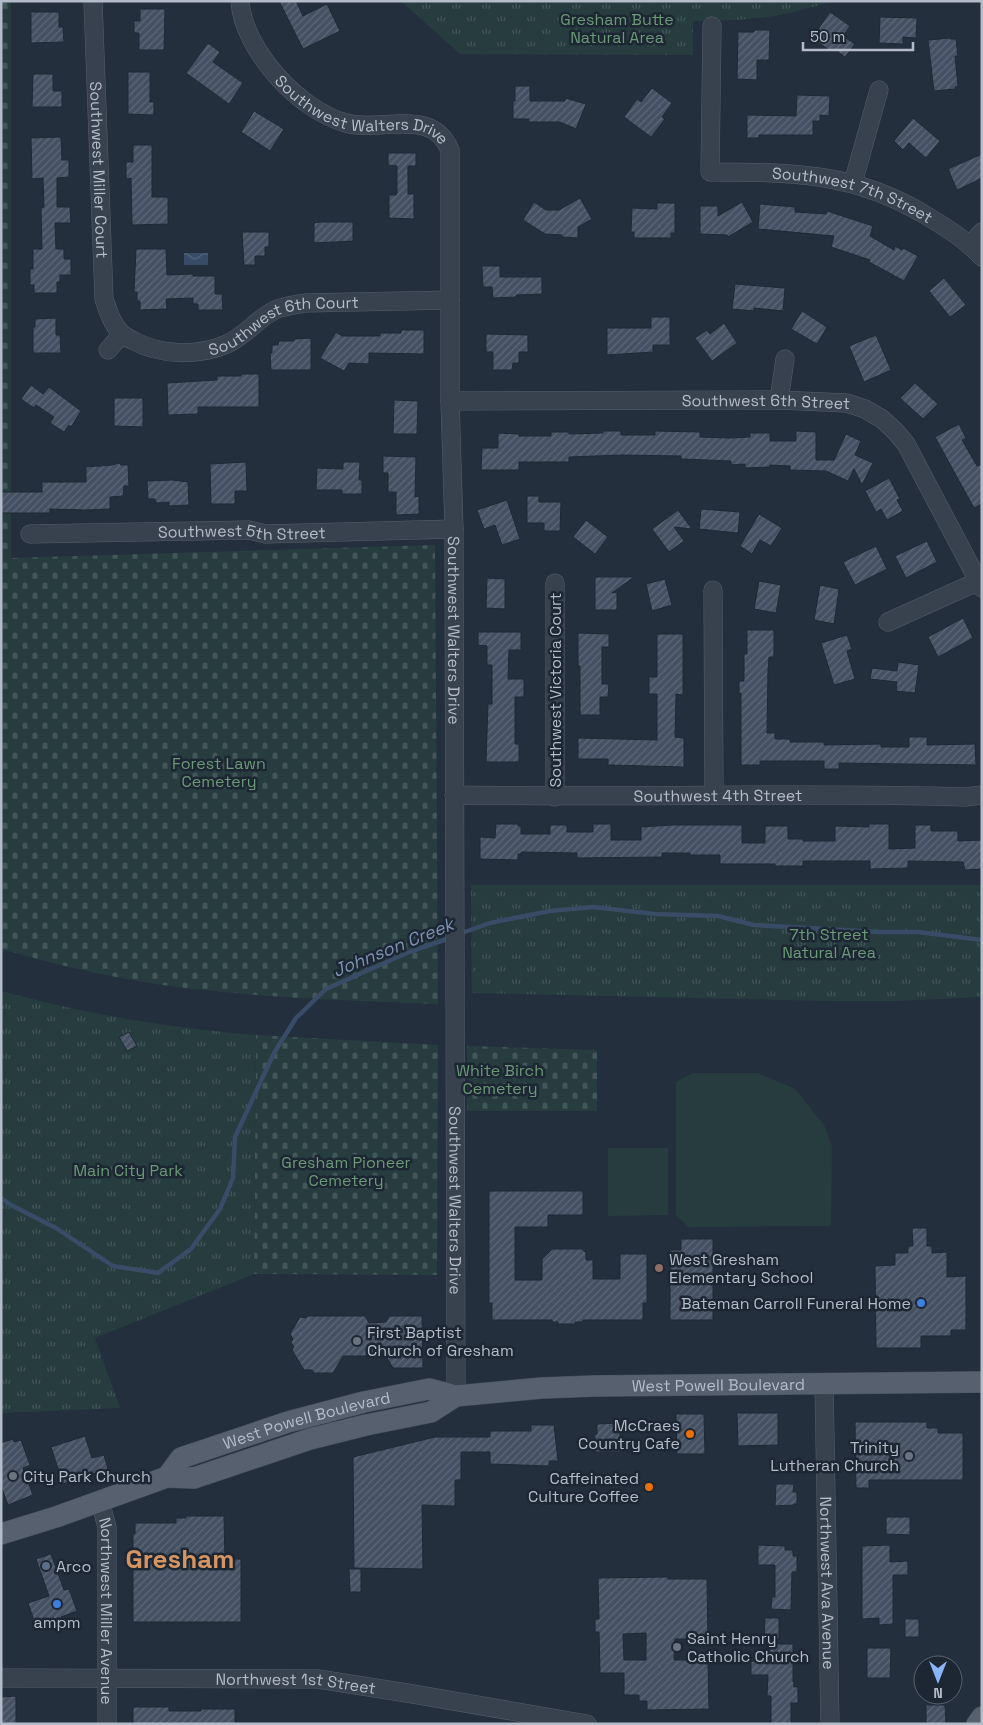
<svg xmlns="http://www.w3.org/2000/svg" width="983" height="1725" viewBox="0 0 983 1725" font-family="'Space Grotesk',sans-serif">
	<defs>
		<pattern id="cemetery-stones" width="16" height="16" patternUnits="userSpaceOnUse" patternTransform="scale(1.25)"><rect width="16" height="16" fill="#263c3f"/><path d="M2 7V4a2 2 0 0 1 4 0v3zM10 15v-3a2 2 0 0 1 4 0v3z" fill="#435659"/></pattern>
		<pattern id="park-tufts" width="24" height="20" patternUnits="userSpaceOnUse" patternTransform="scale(1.25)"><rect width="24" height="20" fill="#263c3f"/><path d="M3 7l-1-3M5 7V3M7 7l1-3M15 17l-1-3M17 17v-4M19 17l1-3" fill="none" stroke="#435659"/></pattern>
		<pattern id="water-waves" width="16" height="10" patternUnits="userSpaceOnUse" patternTransform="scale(1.25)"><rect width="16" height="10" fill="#394c67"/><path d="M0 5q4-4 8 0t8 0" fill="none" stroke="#53647b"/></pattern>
		<pattern id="building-hatch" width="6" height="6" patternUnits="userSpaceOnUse" patternTransform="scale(1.25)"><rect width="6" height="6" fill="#455162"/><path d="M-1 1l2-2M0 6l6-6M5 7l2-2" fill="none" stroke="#5d6877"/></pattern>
	</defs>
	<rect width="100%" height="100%" fill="#242f3e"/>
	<path fill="#263c3f" d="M693,1073H758L795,1089L824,1125L832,1146L831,1226L688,1227L676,1215V1082Z
		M608,1148H668V1215L608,1216Z"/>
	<path fill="url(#cemetery-stones)" d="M1,1H11V558L435,545L438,1004C363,1001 288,999 214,991C142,985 71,969 1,949Z
		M256,1035L438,1045L437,1275L254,1274Z
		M467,1046L597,1050V1111H467Z"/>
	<path fill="url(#park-tufts)" d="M401,1H832C782,18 746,21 693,21V55L460,54Z
		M471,885H982V997L897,1001H828L472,993Z
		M1,991C85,1014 169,1028 256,1035L254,1274L95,1338L120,1408L1,1413Z"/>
	<path fill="url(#water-waves)" d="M184,253H208V265H184Z"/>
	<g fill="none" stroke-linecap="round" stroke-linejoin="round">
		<path stroke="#394c67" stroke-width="4.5" d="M459,934L490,923L550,911L593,907L655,914L718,916L754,925L879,932H918L982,940
			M1,1198L11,1205L56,1228L113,1266L158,1273L191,1249L220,1209L233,1178L235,1137L274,1053L296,1018L326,989L409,952L450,938"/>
	</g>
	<path fill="url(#building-hatch)" stroke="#1f2835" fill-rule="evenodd" d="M279,1H296L303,16L327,4L340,31L303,49Z
		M140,9H165L164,50H139V33H134V21H140Z
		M31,12H59V27H63L64,42L31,43Z
		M830,12L850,26L843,36L855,44L845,57L834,49L832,52L812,38Z
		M880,17L917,18L916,38L903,37V44L879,43Z
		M754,30H770L769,60H757V80L737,79L738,32H754Z
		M950,38V39H956L958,56H955L958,86L955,87V89L934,91L928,40Z
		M208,43L220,52L213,62L243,83L229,104L186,73Z
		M128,72H150V102H154V115L128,114Z
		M33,74H53V91H62V107H32Z
		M515,86H530V101H565V98L586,104L576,129L560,122H528L529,119H513V101H515Z
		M652,88L672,103L662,117L665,119L651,137L624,117L637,99L641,102Z
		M797,95L830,96L829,116L820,115V121H813V135H759V138H747V115L796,116Z
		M254,111L284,129L270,151L241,132Z
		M913,118L940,141L926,158L909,143L903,150L894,141Z
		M61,137L62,160H69V177L57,178V207H70L71,223H55L56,249H64V259H71V275H60V282H57V293H34V285H30V269H33V249H42L41,208L44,207L43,178L32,179L31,138Z
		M133,145H152V197H168V224L132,225L131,178L126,179V162H133Z
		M388,153H416V166H408V194H414V219L389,218V195H396L397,193V166L388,165Z
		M982,154V178L957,190L948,169Z
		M580,198L592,219L578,227V238L562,237V235L545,234L523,220L534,202L546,210H559Z
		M742,202L753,222L728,237L727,235L700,234V206H718V216Z
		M657,203H675V233H671V238H634V232H631L632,208L657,209Z
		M760,204L795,207V212L826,214L827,211L873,226L870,236L894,250L895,246L902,250L903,248L918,256L904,281L869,262L870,260L831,247L834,236L758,229Z
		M320,222H353V241L314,243V223Z
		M242,232H269V247H265V256H255V265H244Z
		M136,249H166L167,275L193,274V276H215V294H222L223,310H198V304H193V298L166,299L167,309L140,310V301H137V292H134Z
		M482,266H500V277H542V294L516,295V297L493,298L492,287H483Z
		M944,278L966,305L950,317L929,291Z
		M735,284L785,288L783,311L754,308V311L732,309Z
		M802,311L827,327L817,344L791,329Z
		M651,317H670V345H653V352L607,355V328H651Z
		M56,318V335H60L61,353H33V327H35V319Z
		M724,323L737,343L712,361L695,338L707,330L710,334Z
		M401,330H424V354L369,353V364L349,363L344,371L320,358L336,332L342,336H380V333H401Z
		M486,334L528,335V352H519V363H513L512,370H493V352H486Z
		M876,335L891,370L864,382L849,346Z
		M311,338V370H271L270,353H272V345H278L279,341H294V339Z
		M241,374H259V407H198V414L168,415L167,383L217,380V376H241Z
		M915,383L938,404L923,419L900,398Z
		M31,385L43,394L49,387L81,411L71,427L69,425L64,432L50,423L54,417L36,405L34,408L21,399Z
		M114,398H143V427L114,426Z
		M394,400L418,401L417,434H393Z
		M959,424L966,438L962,440L977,466L982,464V504L974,508L935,437Z
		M603,431H621V435H655V431L700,432V437L730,438L750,437V433H770V441H796V431L816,432V460H834L846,434L861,441L855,455L873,463L862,485L854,469L848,481L826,471L790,470V466L770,465V467L745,468V464L731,465V461L681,459V456L621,455L569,457V462H519V470H481L482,448H498V433L519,434V436H551V432H569V434L603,433Z
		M383,456L416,457L415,497L419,496V514L396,515V492H388V473H383Z
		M246,462L247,491H235V504H211L210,464Z
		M343,462H360L359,480H362V494H342V490H316L317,468L343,469Z
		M119,463L121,465H128L129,486H124L123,496L110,497V509L85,510L50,509V513H1V492H42V482H86V467L112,465Z
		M889,478L900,499L897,500L903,511L887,520L881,509L876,512L865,491Z
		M172,480L188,482L189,505L169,506V502L156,503L155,499H148L147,481Z
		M527,496H539V502H561L560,531H544V523H527Z
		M507,500L520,539L502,545L495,525L484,529L477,510Z
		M701,509L740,512L738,533L699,529Z
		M678,510L692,529L674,527L684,541L669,552L652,529Z
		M759,514L782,528L771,546L760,540L752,554L740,546Z
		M586,520L608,537L595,554L573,537Z
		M927,541L937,562L906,578L895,556Z
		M876,546L887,569L855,585L843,562Z
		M595,577H634L612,593L617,592V610H595Z
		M487,578L505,579V609L486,608Z
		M665,579L672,605L652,611L646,584Z
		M759,581L781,585L776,613L754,609Z
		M820,585L839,589L834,624L814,620Z
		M963,618L973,638L938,657L928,637Z
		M747,630H774V657H769L768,671L767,733H775V739H790V742H824V745L881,744V747H909V737H927V745L975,744L976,765L839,763V769H824V761H760V765H741V693H739V681H744V654H747Z
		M478,632H521V650H509L508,679H524V697H515V744H519V762H486L488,704H492V665H487V646L478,645Z
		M578,633L609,634V647H602V684H609L608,697H600V715H580V666H578Z
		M657,634H683V695L676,694L675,737L684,738V767L608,765V759H578V738L657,740V694H649V677H657Z
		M847,635L852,649L847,651L855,679L834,685L821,643Z
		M898,662L919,665L915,693L896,691L897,682L870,679L872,668L897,671Z
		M496,824H518V826H521V834H550V825H567V832H593V824H611V840H641V827L672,825H742V843H765V826H788V839H803V841H835V826L869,827V824H889V849L915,848V825H931V831H958V841L982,840V869L965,870L963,862L908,861V868L870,869V861H803V866H775V864H720V855H690V853H662V857L577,858V853L521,852V854H518V860L480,859V837L495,838Z
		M129,1032L137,1046L127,1051L119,1037Z
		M489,1191H583V1215H548V1227H515V1280H542V1259L552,1249H582L586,1253V1260H593V1279H620V1254H647V1303H643V1320H583V1322H575V1324H558V1322H552V1320H492V1303H489Z
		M912,1228H927V1246H932V1253L947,1252V1277L966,1276V1330H951V1336H921V1348H876L875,1266L895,1265V1253H908V1246H913Z
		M681,1239H713V1320H670V1250H681Z
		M307,1316H365L369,1323L386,1322L389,1316H422L423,1368H393L386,1356H343L333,1373H314L312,1370H304L292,1350L294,1347L291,1342L293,1339L290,1334L300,1317L306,1318Z
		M737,1413H778V1445L738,1446Z
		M676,1414H704L705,1454H677Z
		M855,1422H927V1428H938V1433H963V1480H869V1488H856Z
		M620,1423V1452H595V1435L597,1434V1424Z
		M531,1425H554L558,1461H549V1466L490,1464V1452H461V1480H455V1506L422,1505L423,1569L354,1568L353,1457L435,1437H490V1431H531Z
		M85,1436L92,1458L104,1455L108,1469L63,1484L51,1447Z
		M13,1439L14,1442L21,1440L30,1465L23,1468L33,1495L8,1505L1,1486V1443Z
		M776,1484H794L793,1492H797V1504H794V1505L775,1506Z
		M186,1516H224L225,1559H241V1622H133V1534H135V1523H176V1518H186Z
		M886,1517H910V1535L886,1534Z
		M758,1545L785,1546V1550H793V1556H797V1572H792L791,1610L771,1609L772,1597H775V1565H758Z
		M890,1545V1562L908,1561V1575H893V1624L879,1625V1618L862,1619V1546Z
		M51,1554L64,1590L69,1589L77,1611L61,1617L63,1623L42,1630L40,1624L36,1626L28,1603L49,1596L36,1559Z
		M349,1569H361V1592H350Z
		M668,1577V1579H707L708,1639H675L674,1660H708L709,1709L647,1710V1701H639V1695H624V1673H600L599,1632H595V1619H599L598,1578ZM646,1633V1660H624L623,1634Z
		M765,1618H779V1639H764Z
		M905,1619H919V1637H905Z
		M769,1644H793V1682H794V1687H798V1703H791V1724H771V1696H767L768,1675H751V1661L769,1662Z
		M867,1648H891L890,1678H867Z
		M16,1696V1724H1V1697Z
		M926,1705H945L946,1724H926Z
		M133,1707H169V1711H201V1709H235V1724H133Z"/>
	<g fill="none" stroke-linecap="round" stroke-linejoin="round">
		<defs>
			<g id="minor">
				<path id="s1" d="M93,1L104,299C108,311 112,324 121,333C124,336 130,339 134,341C162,356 199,356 227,344C245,336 258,318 275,310C284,306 295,305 305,303L450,300"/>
				<path id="s2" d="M240,1C243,50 300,111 346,123C381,133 431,106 450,150V401L454,529L456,1396"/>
				<path id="s3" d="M712,26L710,172C791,172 855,172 927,216C947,228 966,240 982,257"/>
				<path d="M853,183L879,90"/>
				<path d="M970,245L982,232"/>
				<path d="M108,350L122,334"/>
				<path d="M779,400L785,359"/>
				<path id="s4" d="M450,401L779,400L847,403L865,409L882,419L895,431L906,444L982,588"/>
				<path id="s5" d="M30,534L249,530L266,534L454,529"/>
				<path d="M555,583V797"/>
				<path d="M713,590L714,795"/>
				<path d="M888,622L979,581"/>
				<path id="s6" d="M454,795C624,798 795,792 965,797L982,795"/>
				<path id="s7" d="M824,1383L830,1724"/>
				<path id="s8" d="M100,1501L107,1527V1724"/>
				<path id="s9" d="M1,1678L318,1679L407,1693L587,1724"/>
			</g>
			<g id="major">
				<path id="s10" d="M167,1477L181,1458L288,1422L364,1402L429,1389L456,1396L542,1388L595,1386L982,1382"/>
				<path d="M1,1534L56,1517L167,1477L194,1478L310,1439L366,1425L431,1412L456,1396"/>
				<path d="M977,1724L982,1717"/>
			</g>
		</defs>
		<use href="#minor" stroke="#565f6c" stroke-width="19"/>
		<use href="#major" stroke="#414a57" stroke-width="22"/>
		<use href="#minor" stroke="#38414e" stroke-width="18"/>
		<use href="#major" stroke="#56606e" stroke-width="21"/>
	</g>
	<circle fill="#8d6e63" stroke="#1d2633" stroke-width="2" cx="659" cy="1268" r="5"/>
	<g fill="#3f7fe0" stroke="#1d2633" stroke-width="2">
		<circle cx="921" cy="1303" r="5"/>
		<circle cx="57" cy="1604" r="5"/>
	</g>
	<g fill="#6b7280" stroke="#1d2633" stroke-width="2">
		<circle cx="357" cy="1341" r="5"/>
		<circle cx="909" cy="1456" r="5"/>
		<circle cx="13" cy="1476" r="5"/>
		<circle cx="677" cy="1647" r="5"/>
	</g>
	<g fill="#e8710a" stroke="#1d2633" stroke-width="2">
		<circle cx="690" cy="1434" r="5"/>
		<circle cx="649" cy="1487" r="5"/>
	</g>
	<circle fill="#5c6f8a" stroke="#1d2633" stroke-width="2" cx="46" cy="1566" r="5"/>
	<g text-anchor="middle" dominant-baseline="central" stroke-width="5" stroke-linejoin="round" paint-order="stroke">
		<g font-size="16" fill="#6b9a76" stroke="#1d2633">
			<text x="617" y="19">Gresham Butte<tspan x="617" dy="18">Natural Area</tspan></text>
			<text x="219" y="763">Forest Lawn<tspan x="219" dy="18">Cemetery</tspan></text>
			<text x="829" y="934">7th Street<tspan x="829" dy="18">Natural Area</tspan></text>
			<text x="500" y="1070">White Birch<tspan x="500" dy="18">Cemetery</tspan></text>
			<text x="346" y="1162">Gresham Pioneer<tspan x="346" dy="18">Cemetery</tspan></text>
			<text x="128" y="1170">Main City Park</text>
		</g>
		<g font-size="16" fill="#b4bcc9" stroke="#1d2633">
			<text stroke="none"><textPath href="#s2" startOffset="181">Southwest Walters Drive</textPath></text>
			<text stroke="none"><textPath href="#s1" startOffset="169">Southwest Miller Court</textPath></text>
			<text stroke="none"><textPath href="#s3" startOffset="292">Southwest 7th Street</textPath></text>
			<text stroke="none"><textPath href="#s1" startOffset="510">Southwest 6th Court</textPath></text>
			<text stroke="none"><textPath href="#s4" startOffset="316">Southwest 6th Street</textPath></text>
			<text stroke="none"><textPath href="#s5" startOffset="212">Southwest 5th Street</textPath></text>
			<text stroke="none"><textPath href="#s2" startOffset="765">Southwest Walters Drive</textPath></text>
			<text transform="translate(555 690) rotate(-90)">Southwest Victoria Court</text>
			<text stroke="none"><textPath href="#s6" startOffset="264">Southwest 4th Street</textPath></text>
			<text stroke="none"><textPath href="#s2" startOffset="1335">Southwest Walters Drive</textPath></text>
			<text stroke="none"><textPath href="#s10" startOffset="572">West Powell Boulevard</textPath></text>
			<text stroke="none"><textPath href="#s10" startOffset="155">West Powell Boulevard</textPath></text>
			<text stroke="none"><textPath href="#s7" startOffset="200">Northwest Ava Avenue</textPath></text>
			<text stroke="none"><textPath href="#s8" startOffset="111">Northwest Miller Avenue</textPath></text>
			<text stroke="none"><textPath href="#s9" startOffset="295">Northwest 1st Street</textPath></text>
		</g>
		<g font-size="16" fill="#b4bcc9" stroke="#1d2633" text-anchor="start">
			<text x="669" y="1259">West Gresham<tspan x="669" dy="18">Elementary School</tspan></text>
			<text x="911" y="1303" text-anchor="end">Bateman Carroll Funeral Home</text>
			<text x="367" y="1332">First Baptist<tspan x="367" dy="18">Church of Gresham</tspan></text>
			<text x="680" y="1425" text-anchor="end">McCraes<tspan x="680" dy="18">Country Cafe</tspan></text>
			<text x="899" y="1447" text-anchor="end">Trinity<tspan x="899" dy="18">Lutheran Church</tspan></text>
			<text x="23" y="1476">City Park Church</text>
			<text x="639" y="1478" text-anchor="end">Caffeinated<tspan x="639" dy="18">Culture Coffee</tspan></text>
			<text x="56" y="1566">Arco</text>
			<text x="57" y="1622" text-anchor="middle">ampm</text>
			<text x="687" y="1638">Saint Henry<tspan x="687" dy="18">Catholic Church</tspan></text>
		</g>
		<g font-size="18" font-style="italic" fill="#7c92b1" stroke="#1d2633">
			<text transform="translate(393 947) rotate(-22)">Johnson Creek</text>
		</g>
		<g font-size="26" font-weight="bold" fill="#d59563" stroke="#1d2633">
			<text x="180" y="1559">Gresham</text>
		</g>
	</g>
	<rect width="983" height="1725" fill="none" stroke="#b4bcc9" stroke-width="5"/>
	<g transform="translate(938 1680) rotate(180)"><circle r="24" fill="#1d2633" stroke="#59626f"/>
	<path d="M0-4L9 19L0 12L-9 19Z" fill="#8ab4f8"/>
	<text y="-8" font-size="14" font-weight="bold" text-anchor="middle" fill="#b4bcc9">N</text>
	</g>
	<path d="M803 42v8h110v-8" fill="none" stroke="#b4bcc9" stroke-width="2.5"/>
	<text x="810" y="42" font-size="15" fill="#b4bcc9" stroke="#1d2633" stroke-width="4" paint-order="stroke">50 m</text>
</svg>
